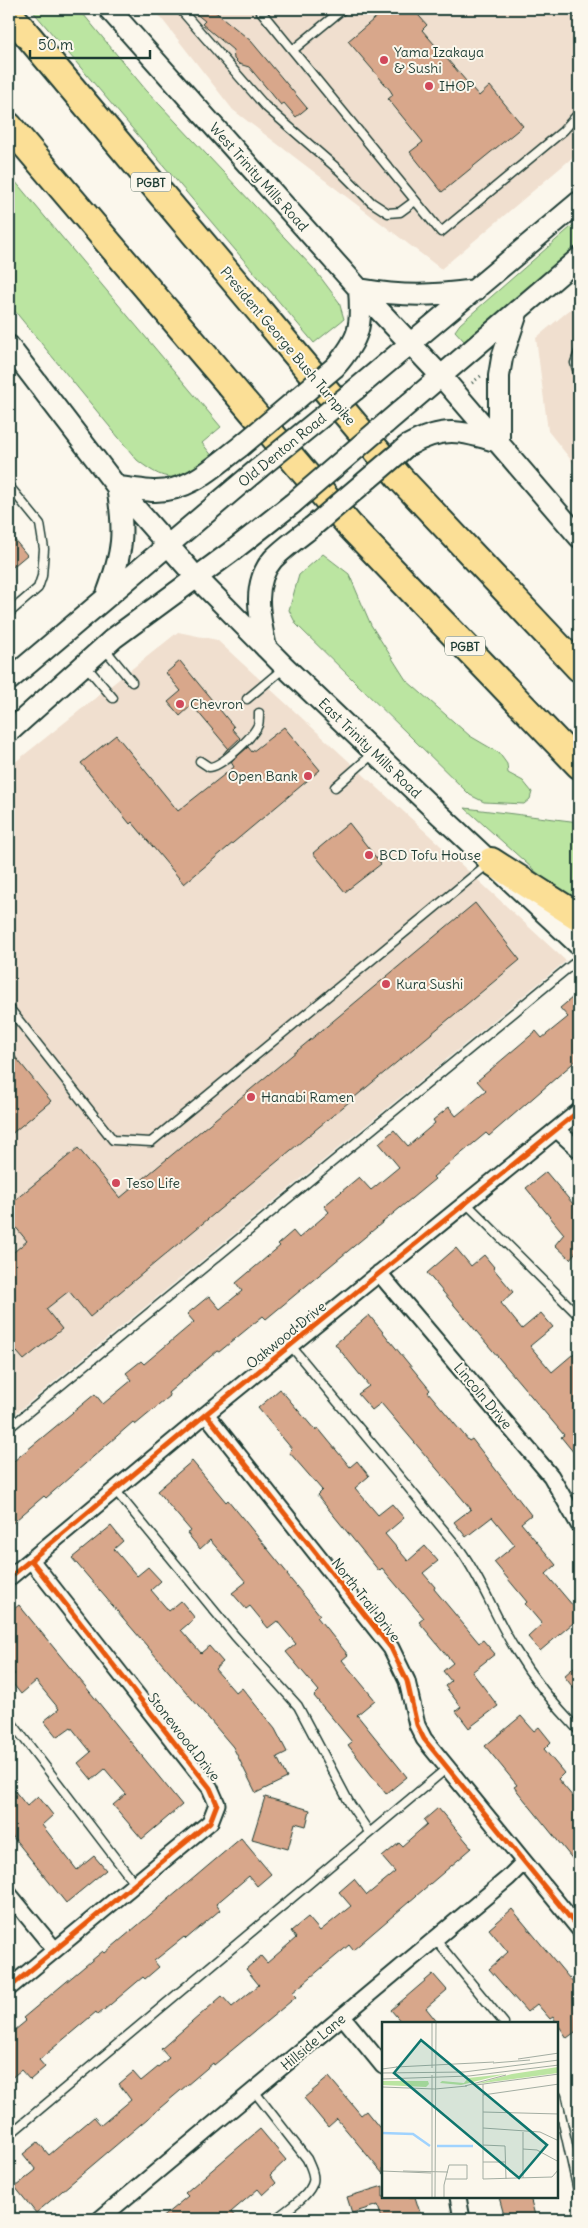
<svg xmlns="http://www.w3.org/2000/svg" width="588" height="2228" viewBox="0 0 588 2228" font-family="Delius,sans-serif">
	<rect width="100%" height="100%" fill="#fbf7ec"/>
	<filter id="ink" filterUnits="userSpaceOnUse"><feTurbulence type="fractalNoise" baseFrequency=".02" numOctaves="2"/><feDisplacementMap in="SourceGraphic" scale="10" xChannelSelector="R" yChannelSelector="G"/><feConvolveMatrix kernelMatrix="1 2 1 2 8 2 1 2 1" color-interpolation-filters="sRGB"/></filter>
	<g filter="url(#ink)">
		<path fill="#f0dfcf" d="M154,9H579V152L441,269L233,110Z
			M579,302V470L548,431L536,338Z
			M178,632L217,640L566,961L9,1419V767Z"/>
		<path fill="#bbe5a1" stroke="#6d916a" d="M31,9H79L146,90L315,270L339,302L344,319L314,343Z
			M9,174L221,427L202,443L213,457C180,479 171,487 137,460L9,304Z
			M579,220V245L485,327L465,342L455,331L460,324Z
			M323,554L349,574L371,625L406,680L470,736L499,753L507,764L508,773L523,781L532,792L530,799L524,804L484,802L470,795L296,624L289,610L299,575Z
			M465,808L579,822V907L553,887Z"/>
		<path fill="#d8a78b" stroke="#1f3d34" d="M190,9H212L251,41L307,108L296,117L284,103L281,105L249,67L239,64L234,59L233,50L202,24L205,21Z
			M386,9H413L427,25L422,30L479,96L490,86L523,126L442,192L410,152L423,142L388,99L393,95L390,90L348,41Z
			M9,533L27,555L9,570Z
			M180,661L234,727L232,729L240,738L223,754L228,748L192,705L180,716L168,702L181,691L166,673Z
			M284,727L320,770L184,884L132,822L130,824L81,763L116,735L178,811L234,767L231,762L248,747L252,752Z
			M349,823L381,864L345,892L313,853Z
			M475,903L520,960L90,1317L69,1291L46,1309L62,1329L24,1360L17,1352L9,1359V1256L27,1241L9,1219V1205L78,1148L120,1198Z
			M579,992V1058L489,1136L486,1133L433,1177L435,1179L266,1319L263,1316L219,1352L217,1351L168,1393L170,1396L135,1425L133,1422L46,1498L44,1496L9,1526V1465L95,1394L103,1404L132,1380L126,1373L141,1361L144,1364L194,1322L187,1314L209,1296L220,1309L242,1291L236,1283L280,1246L278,1244L293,1231L299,1238L329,1212L324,1206L359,1177L371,1190L399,1167L379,1143L394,1130L408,1146L435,1123L433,1120L449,1107L456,1116L486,1091L477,1081L536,1031L542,1038L568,1017L560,1008Z
			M9,1049L51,1101L9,1136Z
			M546,1172L579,1211V1248L570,1259L555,1245L564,1234L526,1188Z
			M456,1248L471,1266L484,1255L494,1267L493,1268L513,1292L501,1303L522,1329L541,1313L553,1327L530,1346L552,1372L579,1349V1459L561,1437L564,1435L427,1273Z
			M369,1315L430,1390L428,1392L469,1441L472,1439L531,1515L521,1523L556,1565L546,1574L579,1613V1618L540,1651L528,1637L542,1624L525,1604L527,1602L494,1562L515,1545L492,1517L466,1537L454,1522L471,1509L381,1403L372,1410L358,1394L369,1386L335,1344Z
			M280,1389L315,1430L318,1428L350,1467L357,1461L369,1476L355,1488L378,1515L392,1504L404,1518L385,1534L408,1561L425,1546L438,1561L423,1573L435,1587L434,1589L479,1643L483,1640L495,1654L472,1672L498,1706L469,1728L456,1711L461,1707L445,1686L451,1681L443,1671L453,1663L419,1622L424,1618L382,1568L379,1571L317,1495L322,1490L289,1452L292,1449L258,1408Z
			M192,1461L226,1502L228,1500L288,1574L287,1575L320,1615L317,1617L348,1655L342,1660L375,1700L357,1715L407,1777L386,1794L348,1745L352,1742L314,1696L319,1691L286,1652L296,1644L277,1621L268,1628L250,1606L246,1609L232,1593L246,1582L210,1540L200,1549L187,1533L191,1531L157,1491Z
			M111,1526L123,1541L114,1549L137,1576L148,1567L161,1581L151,1590L169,1611L181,1601L195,1618L181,1630L201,1653L209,1646L223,1662L215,1669L236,1693L242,1688L275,1729L287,1752L277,1757L287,1778L256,1793L233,1747L72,1558Z
			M19,1605L182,1805L142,1839L113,1805L126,1794L105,1769L92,1780L78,1763L91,1752L71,1727L57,1737L44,1721L59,1709L36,1681L21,1694L9,1679L15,1674L9,1667V1613Z
			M579,1663V1695L564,1676Z
			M521,1716L534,1731L539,1727L551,1742L544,1749L564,1773L558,1779L579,1804V1867L514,1787L517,1785L485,1746Z
			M9,1784L27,1806L38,1796L53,1815L42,1825L77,1870L94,1856L106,1870L66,1903L9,1832Z
			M265,1797L310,1810L306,1826L295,1823L288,1849L252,1839Z
			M438,1808L472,1848L353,1950L349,1945L292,1993L296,1997L214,2065L213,2063L36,2213L15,2187L36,2170L23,2154L38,2142L49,2155L94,2117L101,2125L131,2100L119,2084L133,2072L141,2081L169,2058L161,2049L222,1996L232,2007L259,1985L246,1969L261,1956L267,1963L296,1938L291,1931L308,1917L320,1931L351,1906L339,1892L354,1879L367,1895L395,1872L382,1857L399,1843L402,1846L427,1824L424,1820Z
			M241,1838L271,1874L257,1886L249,1876L216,1904L220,1910L186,1939L184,1937L154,1961L159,1967L145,1979L143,1977L98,2015L96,2012L39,2060L45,2067L30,2080L21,2070L9,2080V2035L26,2021L23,2018L103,1951L105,1953Z
			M512,1909L579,1990V2029L567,2038L553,2017L550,2019L537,2004L527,2012L489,1969L508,1952L489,1929Z
			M433,1974L447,1990L426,2008L438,2023H402L391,2010Z
			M329,2077L361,2115L366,2111L383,2132V2174L337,2119L328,2127L304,2098Z
			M260,2129L286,2160L270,2175L276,2183L263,2195L258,2189L231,2212L237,2219H160L188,2196L185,2193Z
			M383,2186V2197H415L422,2219H382L378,2205L352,2213L347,2197Z
			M499,2197H530L536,2219H505Z"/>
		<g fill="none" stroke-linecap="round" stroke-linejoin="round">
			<defs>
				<path id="service" d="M180,9L265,106L340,171L371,202L388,213L400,212L415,201
					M259,9L441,232L563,131L579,113
					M575,9L579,14
					M293,50L343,9
					M579,352L575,363L579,376
					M9,486L40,524L44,549L42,576L38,588L9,613
					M104,648L132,682
					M86,666L113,698
					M247,699L284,668
					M200,761L209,767C221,767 253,737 258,725C259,722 259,717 259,713
					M335,787L374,753
					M9,1008L113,1140L151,1142L489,863
					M465,1202L579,1316
					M291,1346L461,1551C483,1582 495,1617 515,1649C533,1679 555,1706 579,1731
					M9,1428L579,959
					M115,1490L235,1636L298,1706L350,1804L369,1832
					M9,1719L135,1884
					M435,1939L504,2023
					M254,2091L307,2159C310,2166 315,2175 313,2182C309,2197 287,2209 276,2219
					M557,2096L579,2195
					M9,2135L447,1768"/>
				<path id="minor" d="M557,1130L579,1150
					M379,1273L551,1476L579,1525
					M206,1414L391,1648L407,1681L417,1725L424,1739L579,1929
					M9,1578L206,1414L579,1111
					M9,1894L55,1950
					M9,1988L210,1822L217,1804L210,1788L31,1560
					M343,2017L383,2066
					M458,2197L462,2219
					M100,2219L508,1878L524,1862"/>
				<path id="secondary" d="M109,9L359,289L441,376L579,537
					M359,289C405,297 431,296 476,290
					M9,346L117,487L196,577L285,667L439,814L579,945
					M335,367C360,338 362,327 359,289
					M355,390L579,202
					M385,424L579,258
					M499,443V376L502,358L518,310
					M407,446C442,426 461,430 498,442
					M117,487C129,488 141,490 152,491C188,493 215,466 241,446
					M107,594C123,552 125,532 117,487
					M266,648C260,619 251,584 273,559C285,547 299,537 312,527
					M9,680L258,469
					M9,732L114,638L231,552L292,504"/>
				<path id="motorway" d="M9,13L399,477L579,668
					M9,126L350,526L579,765
					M491,861L579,917"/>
			</defs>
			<use href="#service" stroke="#1f3d34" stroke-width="11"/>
			<use href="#minor" stroke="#1f3d34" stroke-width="19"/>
			<use href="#secondary" stroke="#1f3d34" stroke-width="24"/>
			<use href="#motorway" stroke="#1f3d34" stroke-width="30"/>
			<path stroke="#1f3d34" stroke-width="3" stroke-dasharray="1 4" stroke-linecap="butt" d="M472,383L482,375"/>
			<use href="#service" stroke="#fbf7ec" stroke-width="8"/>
			<use href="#minor" stroke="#fbf7ec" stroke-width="15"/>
			<use href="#secondary" stroke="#fbf7ec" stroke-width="20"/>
			<use href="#motorway" stroke="#fbdf96" stroke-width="26"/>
			<defs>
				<path id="secondary-bridge" d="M241,446L335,367
					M258,469L355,390
					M292,504L385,424
					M312,527L407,446"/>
			</defs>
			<use href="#secondary-bridge" stroke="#1f3d34" stroke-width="24" stroke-linecap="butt"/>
			<use href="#secondary-bridge" stroke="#fbf7ec" stroke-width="20"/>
			<defs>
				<path id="cycleway" d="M206,1414L391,1648L407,1681L417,1725L424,1739L579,1929
					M9,1578L206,1414L579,1111
					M9,1988L210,1822L217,1804L210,1788L31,1560"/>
			</defs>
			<use href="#cycleway" stroke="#fbf7ec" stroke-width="8"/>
			<use href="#cycleway" stroke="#e8590c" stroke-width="5"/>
		</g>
	</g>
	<g fill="#d1495b" stroke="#fbf7ec" stroke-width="2">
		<circle cx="384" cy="60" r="5"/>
		<circle cx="429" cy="86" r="5"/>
		<circle cx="180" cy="704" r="5"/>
		<circle cx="308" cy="776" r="5"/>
		<circle cx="369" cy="855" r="5"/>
		<circle cx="386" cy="984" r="5"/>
		<circle cx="251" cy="1097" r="5"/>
		<circle cx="116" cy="1183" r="5"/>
	</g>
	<g text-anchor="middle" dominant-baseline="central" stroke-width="4" stroke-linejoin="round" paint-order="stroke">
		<g fill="#fbf7ec" stroke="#61756b" stroke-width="1">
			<rect x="131" y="172.5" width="40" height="19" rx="4"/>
			<rect x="445" y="636.5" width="40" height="19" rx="4"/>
		</g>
		<g font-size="12" font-weight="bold" fill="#1f3d34">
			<text x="151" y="182">PGBT</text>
			<text x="465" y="646">PGBT</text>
		</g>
		<g font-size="14" fill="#1f3d34" stroke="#fbf7ec" text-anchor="start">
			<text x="394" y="52">Yama Izakaya<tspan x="394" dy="16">&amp; Sushi</tspan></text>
			<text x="439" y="86">IHOP</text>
			<text x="190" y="704">Chevron</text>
			<text x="298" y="776" text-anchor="end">Open Bank</text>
			<text x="379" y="855">BCD Tofu House</text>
			<text x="396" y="984">Kura Sushi</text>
			<text x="261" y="1097">Hanabi Ramen</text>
			<text x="126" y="1183">Teso Life</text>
		</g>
		<g font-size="14" fill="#1f3d34" stroke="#fbf7ec">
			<text transform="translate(259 177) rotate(48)">West Trinity Mills Road</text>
			<text transform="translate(288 346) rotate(50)">President George Bush Turnpike</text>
			<text transform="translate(282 450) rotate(-39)">Old Denton Road</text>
			<text transform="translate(370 748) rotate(44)">East Trinity Mills Road</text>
			<text transform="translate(286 1335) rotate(-39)">Oakwood Drive</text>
			<text transform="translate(483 1396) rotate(50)">Lincoln Drive</text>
			<text transform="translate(366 1600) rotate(52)">North Trail Drive</text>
			<text transform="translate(184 1737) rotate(52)">Stonewood Drive</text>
			<text transform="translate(313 2042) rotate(-40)">Hillside Lane</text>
		</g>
	</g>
	<g transform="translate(382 2022)">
		<rect width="176" height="176" fill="#fbf7ec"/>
		<path d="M176,45V51L94,62L130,52ZM123,52L79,63L58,61L60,59L82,61L86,56ZM0,59H46L47,62L44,65L0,63Z" fill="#bbe5a1"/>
		<path fill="none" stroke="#a0d3fe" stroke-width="2.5" d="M0,111L31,112L48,124M55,124H91"/>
		<path fill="none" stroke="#a3ada2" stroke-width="1" d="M50,0V46M136,37L177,31M111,41L148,38M14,45L112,40M0,47L15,45M0,51L82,50L177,38M0,57L87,54L177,43M101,62V157L170,155L177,147M94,63L177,52M83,64L124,53M0,65L53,67L85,64M101,73L177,62M101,90L177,92M101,106L158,110L177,119M141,110V156M101,123L123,124L124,157M141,127L155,128L177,140M101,140H124M0,149L49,151M21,149L66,150M50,176V53M53,176L54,0M62,176V163L67,143H85V157H64"/>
		<path fill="#0f766e" fill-opacity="0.15" stroke="#0f766e" stroke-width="2.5" d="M39,18L165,123L137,156L12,51Z"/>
		<rect width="176" height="176" fill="none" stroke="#1f3d34" stroke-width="2.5"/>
	</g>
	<rect width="588" height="2228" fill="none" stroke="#fbf7ec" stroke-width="30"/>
	<rect x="15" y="15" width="558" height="2198" fill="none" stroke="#1f3d34" stroke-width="2" filter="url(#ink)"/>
	<path d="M30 50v8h120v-8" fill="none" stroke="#1f3d34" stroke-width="2.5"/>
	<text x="38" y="50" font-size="15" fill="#1f3d34" stroke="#fbf7ec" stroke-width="4" paint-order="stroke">50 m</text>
</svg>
